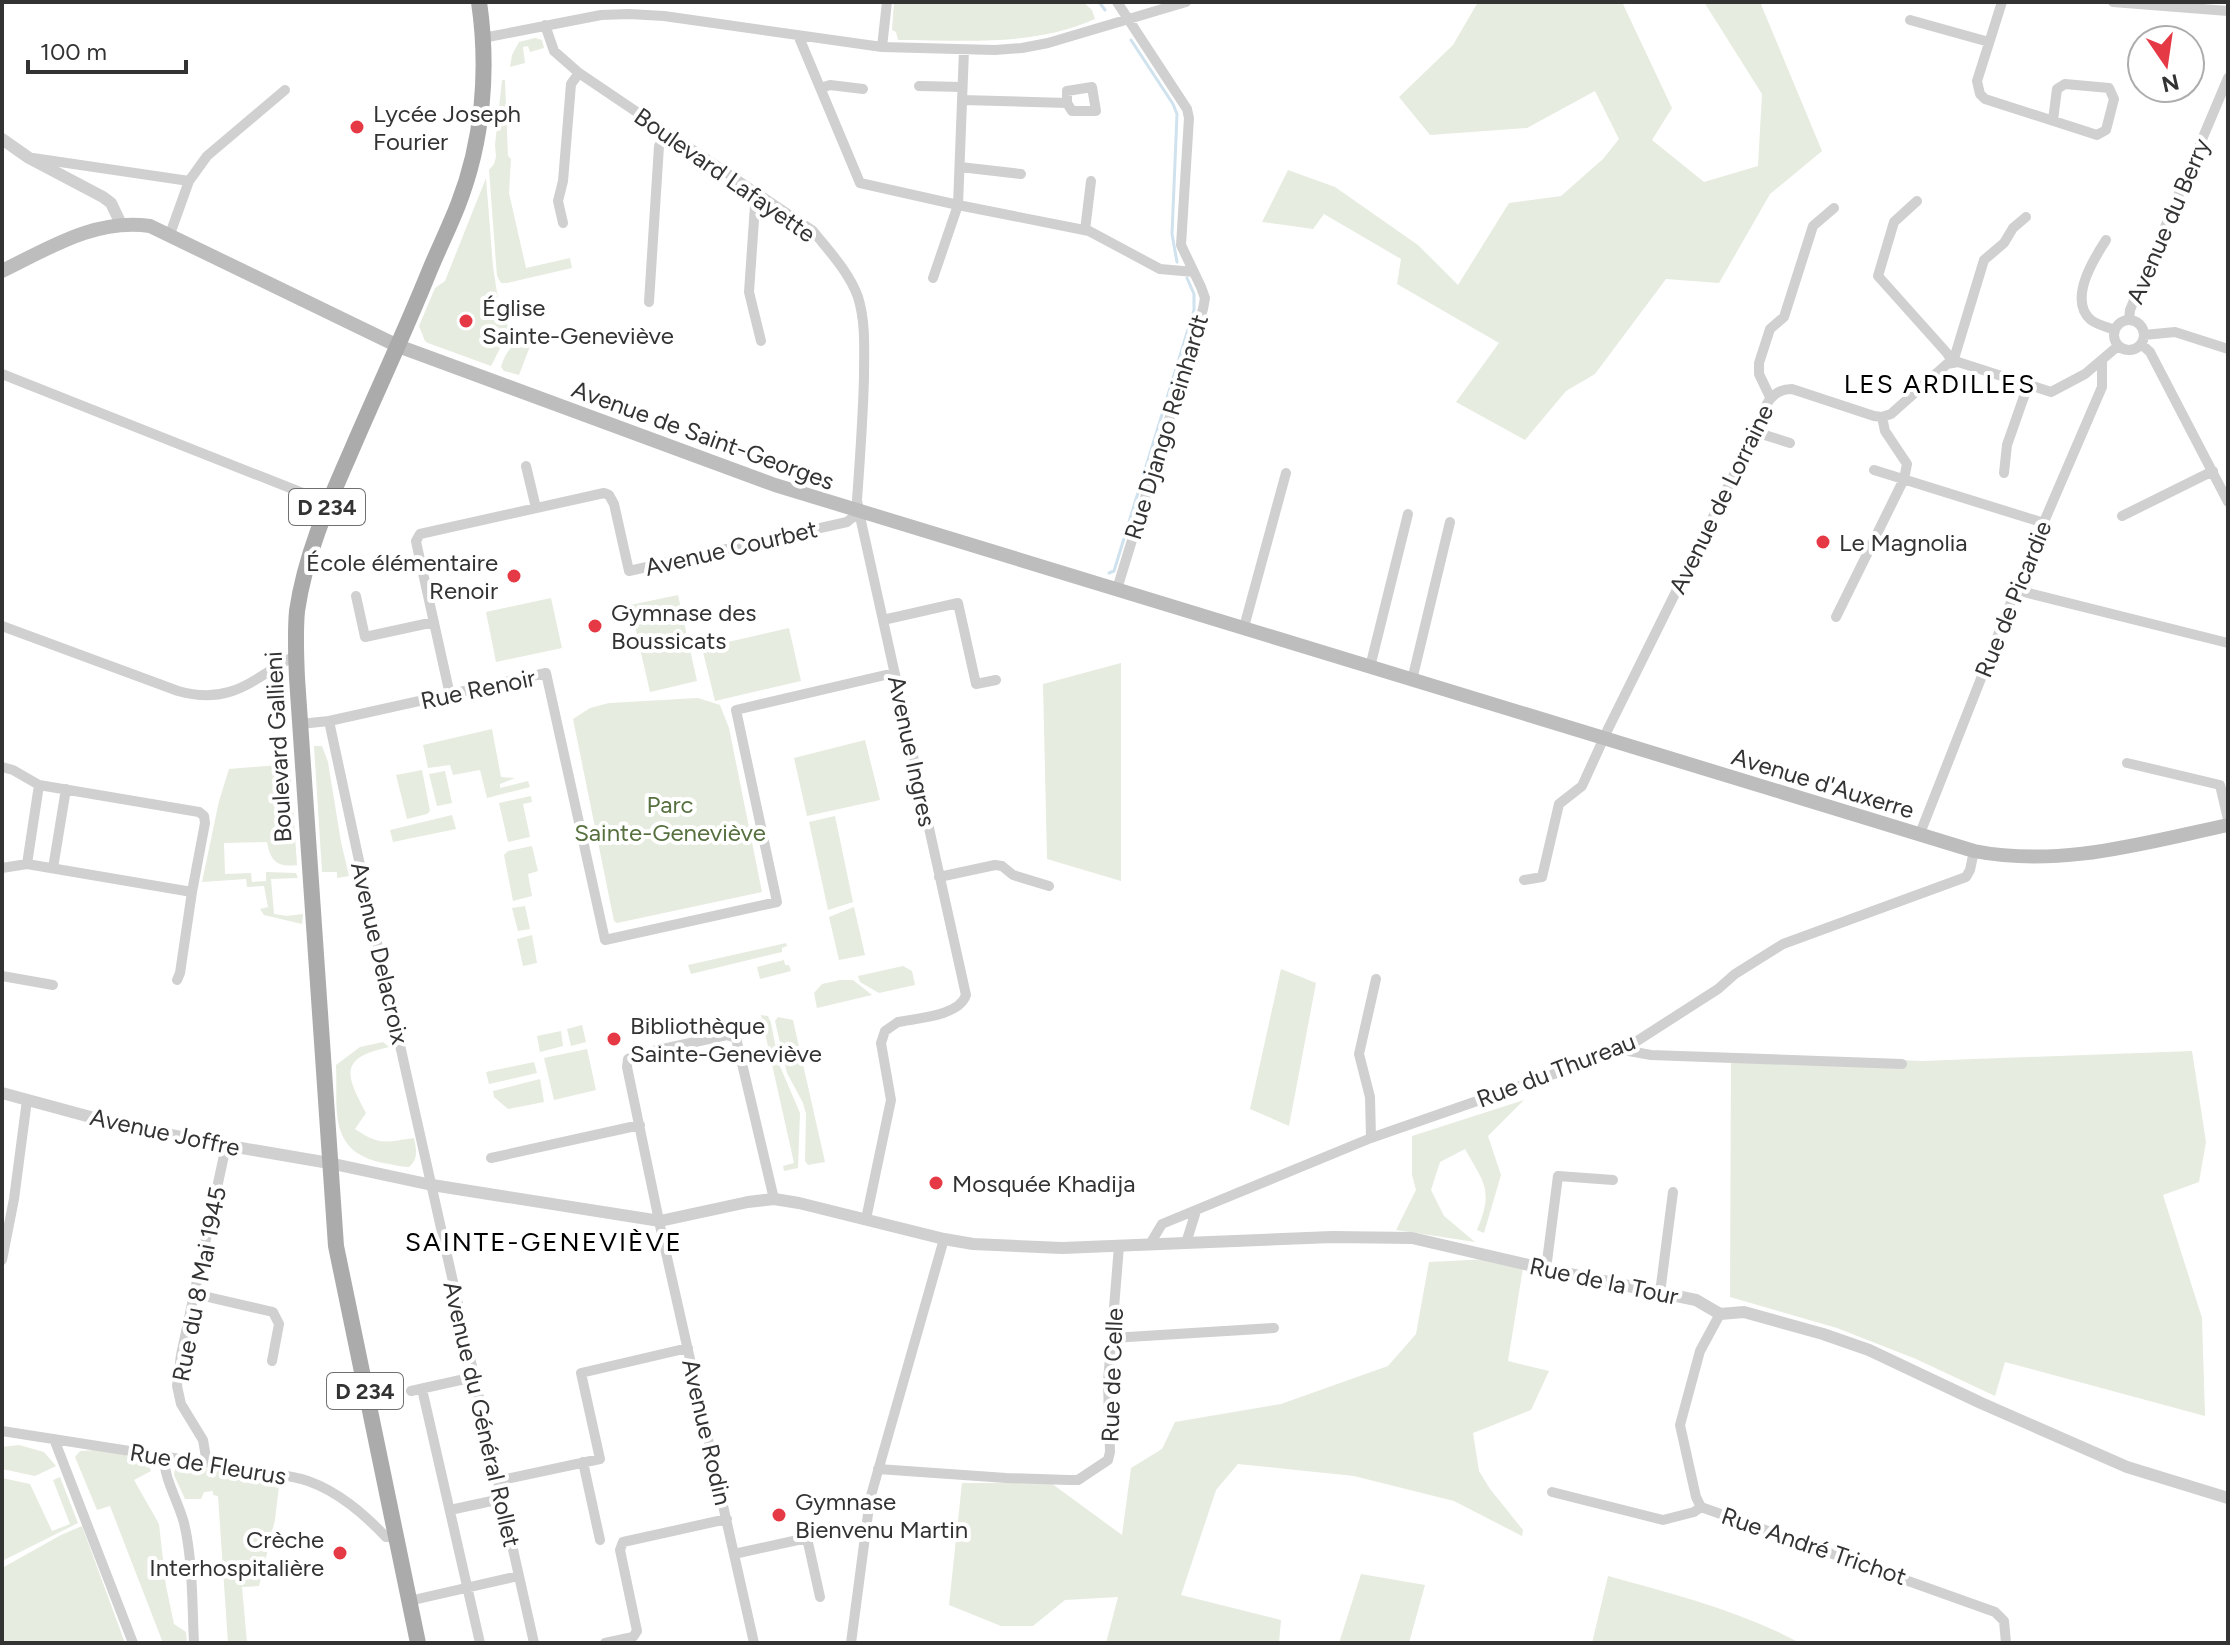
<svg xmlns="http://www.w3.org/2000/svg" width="2230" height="1645" viewBox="0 0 2230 1645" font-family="Figtree,sans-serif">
	<rect width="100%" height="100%" fill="#fff"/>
	<path fill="#e6ecdf" d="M894,2H1083L1092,10L1095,19C1032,47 965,40 898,40L896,32L892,30Z
		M1478,2H1622L1672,108L1652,140L1704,182L1758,166L1762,94L1704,2H1760L1822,151L1770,194L1719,283L1666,279L1595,374L1566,391L1525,440L1456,402L1499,343L1397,284L1401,259L1324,214L1313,229L1262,222L1288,170L1335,187L1418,245L1458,285L1509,203L1561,196L1603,159L1619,139L1595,91L1527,128L1430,135L1399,97L1453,45Z
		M535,38L542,40L544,48L530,52L528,46L523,47L525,63L510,67L512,55L519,42Z
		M502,80H505L508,156L511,159L509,193L526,268L570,258L572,268L507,283H501L497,276L489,170L494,164L496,157L495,145Z
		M486,178L493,267L498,299L491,304L507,322L508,333L491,366L428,343L425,341L419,326L435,288L445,281Z
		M534,336L519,375L504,371L501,367C506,350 516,338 534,336Z
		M678,595L697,681L650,692L630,605Z
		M551,598L562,648L496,662L486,612Z
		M789,628L801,681L715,701L702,648Z
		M1121,663V881L1047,859L1043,684Z
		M698,698L720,705L729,728L762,892L617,923L614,921L573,719L590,708L609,703Z
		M492,729L501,777L515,778L500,784V788L528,781L530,787L487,798L480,770L453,775L450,765L428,768L423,745Z
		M865,740L880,800L807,816L794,758Z
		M314,746H322L328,762L341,842L349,876L337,878V872H322Z
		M290,764L297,865C277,868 270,860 267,842L224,843L225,874L251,873L252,882L266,881V872L296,873L298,878L271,879L274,914L287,916L303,914L302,924L264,915L260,909L268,907L264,886L247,887L246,879L202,882L219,801L229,769Z
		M422,770L430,811L427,814L407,819L396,775Z
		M445,771L452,803L437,806L429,774Z
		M531,796L532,802L523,804L530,837L508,842L499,803Z
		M452,815L456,829L393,842L390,830Z
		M835,816L853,902L828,910L809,822Z
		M532,846L538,871L528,874L532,896L513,901L504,855L508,851Z
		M525,906L530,929L518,931L512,908Z
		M854,907L865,955L839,960L829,917Z
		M532,935L537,963L523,966L517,939Z
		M786,943L787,946L782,948V952L691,974L688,965Z
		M784,960L785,965H789L791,971L760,979L757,967Z
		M903,966L912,971L915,985L879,993L860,982L858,976Z
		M1281,969L1316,983L1289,1126L1250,1109Z
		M840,980H853L872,995L817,1008L814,993L822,984Z
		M761,1015L768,1016L771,1023L779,1064L800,1113L798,1168L784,1171L783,1166L794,1163Z
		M778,1017L793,1020L825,1162L808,1165L805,1161L806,1114L803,1103L787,1073L775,1021Z
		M582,1025L586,1042L571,1046L567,1029Z
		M561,1031L563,1046L540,1052L537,1036Z
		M383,1042L389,1047C339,1058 345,1074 366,1113L355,1129C380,1146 385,1142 414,1138C416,1149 419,1159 409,1167C400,1167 392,1164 383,1163C327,1151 338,1111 336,1065L360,1047Z
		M587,1049L596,1090L554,1100L544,1058Z
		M2192,1051L2206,1142L2199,1182L2163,1195L2202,1318L2205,1416L2005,1362L1995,1396L1916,1359L1837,1328L1730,1297L1731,1053L1922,1061Z
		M534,1062L537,1073L489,1084L486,1072Z
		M540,1079L544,1102L508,1109L494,1097L493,1091Z
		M1524,1100L1488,1136L1501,1175L1484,1233L1477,1230C1494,1190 1484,1183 1465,1149L1440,1162L1431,1190L1444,1216L1475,1242L1396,1230L1416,1190L1412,1175V1136Z
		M1488,1259L1523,1268L1508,1361L1549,1371L1531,1410L1473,1433L1479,1471L1490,1489L1523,1530L1522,1536L1454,1501L1354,1476L1238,1464L1216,1490L1181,1595L1281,1620L1279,1643H1106L1118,1597L1065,1600L1033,1626H1001L949,1605L962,1483H1051L1122,1535L1131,1468L1162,1449L1175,1422L1281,1404L1388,1366L1416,1334L1429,1262Z
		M19,1445L44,1452L56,1466L35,1476L2,1469V1447Z
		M96,1450L130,1456L147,1462L151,1471L134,1480L159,1524L166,1586L174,1624L186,1632L187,1643H163L110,1506L97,1510L75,1457L80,1451Z
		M182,1465L267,1479L279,1486L275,1520L259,1586L242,1587L247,1643H228L218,1496L213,1495V1491L204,1492L201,1499H185L174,1475L175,1469Z
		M60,1477L78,1523L2,1561V1478L30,1484L52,1531L70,1524L53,1480Z
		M82,1526L125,1643H2V1568L61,1535Z
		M1361,1574L1425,1585L1409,1643H1339Z
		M1608,1576C1673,1594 1741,1611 1800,1643H1592Z"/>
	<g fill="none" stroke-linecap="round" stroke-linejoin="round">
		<path stroke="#cfe2ee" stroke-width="3" d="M1099,2L1105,10
			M1131,40L1173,104L1177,114L1172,234L1177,262
			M1109,573L1114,571L1194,310V294L1187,278"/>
		<path stroke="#d0d0d0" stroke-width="10" d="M2002,2L1977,81L1980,94L1985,99L2097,135L2106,130L2114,99L2109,88L2065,84L2057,89L2053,120
			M2113,2L2228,11
			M1910,20L1989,42
			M545,25L554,51L579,73L813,231C829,251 849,272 858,297C866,323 864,350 864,377C863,418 860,459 857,500L859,512L966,995C959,1016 918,1018 898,1022L885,1031L881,1043L891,1100L866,1219
			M798,35L860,183L958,205L1089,231L1160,269L1194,272
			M483,38L601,15L629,14L664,16L882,47L995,50L1022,48L1048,43L1186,2
			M882,47L887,2
			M919,86L962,87
			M821,88L830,85L863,89
			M962,100L1067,103L1072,111H1096L1092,87L1067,91V103
			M33,158L189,181
			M960,167L1021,174
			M756,191L749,292L761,341
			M1917,201L1894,222L1878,276L1946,352L1953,362
			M563,223L558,201L563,181L571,84L579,73
			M1085,230L1091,181
			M170,234L189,181L207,156L285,90
			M2106,240C2093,260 2068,300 2091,320C2098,325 2107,327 2115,330
			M933,278L958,205L964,50
			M649,302L659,146L667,133
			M2129,320L2130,310L2228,78
			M2114 335a15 15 0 1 1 30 0a15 15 0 1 1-30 0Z
			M2144,335L2175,332L2228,349
			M2141,344L2150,352L2228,502
			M1953,362L1984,260L2004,243L2013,228L2026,217
			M2,374L328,503
			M1770,397L1759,374V363L1770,329L1784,317L1813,226L1834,208
			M1755,432L1790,443
			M526,466L536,508
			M1874,470L2044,523
			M2004,473L2007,445L2028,385
			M2122,516L2213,471
			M1117,589L1203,309L1205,298L1201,287L1181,245L1189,118L1187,109L1117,2
			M2016,590L2228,643
			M356,596L365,637L434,622
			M1836,617L1904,479L1907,464L1885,431L1882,417
			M883,620L958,603L976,684L996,680
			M2,626L178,691C231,706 253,679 296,655
			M1244,627L1286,473
			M1370,667L1408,514
			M1412,680L1450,522
			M450,695L417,546L416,541L420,534L604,493L609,495L614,504L629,571L847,522L859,512
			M329,721L369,907L534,1643
			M300,724L329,721L546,673L605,940L777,902L736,710L894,673
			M2127,763L2220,785L2228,819
			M2,767L13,770L39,785L199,812L204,816L205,823L192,892L180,973L177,980
			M1919,836L2028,559L2102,387V361
			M27,864L39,785
			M2,868L27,864L192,892
			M53,868L66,789
			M939,877L995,865L1002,866L1013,875L1049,886
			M1524,880L1542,877L1559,804L1582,786L1608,729L1755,432C1763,413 1767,389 1792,389L1874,416L1882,417L1891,414L1947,364L1958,362L2051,392L2085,374L2118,346
			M2,976L53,985
			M1623,1050L1651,1055L1902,1064
			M1371,1138L1370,1097L1359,1054L1376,979
			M491,1158L640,1125
			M1186,1243L1196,1211
			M1150,1244L1162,1224L1371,1138L1623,1050L1718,989L1735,974L1783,944L1966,877L1970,870L1974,851
			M2,1260L14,1199L27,1100
			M1546,1269L1558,1176L1613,1180
			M1660,1293L1673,1192
			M195,1294L273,1312L279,1324L272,1361
			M1720,1314L1700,1351L1680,1425L1696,1497L1701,1507L1995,1612L2004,1621L2006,1643
			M1112,1338L1274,1328
			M422,1389L480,1643
			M411,1391L474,1377
			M2,1431L270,1473C282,1475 296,1477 308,1481C339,1492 364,1514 386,1537H395
			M54,1439L133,1643
			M164,1456C164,1480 178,1500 184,1523C193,1560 192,1605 194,1643
			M583,1462L600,1540
			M207,1463L203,1440L181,1404L177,1386L181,1355L226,1146
			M878,1469L1006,1478L1069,1480H1078L1108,1460L1110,1452L1108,1382L1119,1246
			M497,1481L600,1459L581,1373L688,1348
			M1552,1492L1663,1520L1694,1512L1701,1507
			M450,1510L501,1499
			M734,1554L807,1538L820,1597
			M409,1601L518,1576
			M605,1643L633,1637L637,1631L620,1550L623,1542L727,1519
			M754,1643L662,1235L627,1067L628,1059L635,1055L727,1035L736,1038L774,1199
			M851,1643L870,1499L944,1239"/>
		<path stroke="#d0d0d0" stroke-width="12" d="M2,139L29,158L103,197L111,203L121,224
			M2,1093L120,1125L206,1142L329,1163L432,1185L660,1221L748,1202L774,1199L799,1203L944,1239L973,1244L1062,1248L1332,1237L1412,1238L1546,1269L1696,1300L1720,1314L1744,1312L1823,1334L1869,1350L1981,1403L2127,1467L2228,1498"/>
		<path stroke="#bdbdbd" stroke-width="14" d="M2,271C49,248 96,218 150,226L398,346L775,485L1974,851C2060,868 2143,843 2228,825"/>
		<path stroke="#ababab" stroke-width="16" d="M418,1643L336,1246L297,678C296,656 295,633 297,611C305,556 327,506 349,456C375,395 404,334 429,272C438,250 449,228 458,205C483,141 489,70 479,2"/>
	</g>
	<g fill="#e63946" stroke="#fff" stroke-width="3">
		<circle cx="357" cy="127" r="8"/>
		<circle cx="466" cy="321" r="8"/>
		<circle cx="1823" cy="542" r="8"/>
		<circle cx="514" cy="576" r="8"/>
		<circle cx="595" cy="626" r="8"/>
		<circle cx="614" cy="1039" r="8"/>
		<circle cx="936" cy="1183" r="8"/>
		<circle cx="779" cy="1515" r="8"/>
		<circle cx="340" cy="1553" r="8"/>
	</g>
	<g text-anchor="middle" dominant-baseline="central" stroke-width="8" stroke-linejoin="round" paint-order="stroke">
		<g fill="#fff" stroke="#707070" stroke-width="2">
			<rect x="289" y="489" width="76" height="36" rx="6"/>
			<rect x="327" y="1373" width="76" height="36" rx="6"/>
		</g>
		<g font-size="22" font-weight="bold" fill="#333">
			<text x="327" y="507">D 234</text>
			<text x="365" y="1391">D 234</text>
		</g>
		<g font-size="24" fill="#333" stroke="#fff" text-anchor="start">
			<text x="373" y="113">Lycée Joseph<tspan x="373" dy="28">Fourier</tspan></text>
			<text x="482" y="307">Église<tspan x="482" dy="28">Sainte-Geneviève</tspan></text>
			<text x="1839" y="542">Le Magnolia</text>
			<text x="498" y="562" text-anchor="end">École élémentaire<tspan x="498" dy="28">Renoir</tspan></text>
			<text x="611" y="612">Gymnase des<tspan x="611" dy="28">Boussicats</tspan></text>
			<text x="630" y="1025">Bibliothèque<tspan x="630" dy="28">Sainte-Geneviève</tspan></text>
			<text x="952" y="1183">Mosquée Khadija</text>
			<text x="795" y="1501">Gymnase<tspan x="795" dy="28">Bienvenu Martin</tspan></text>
			<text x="324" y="1539" text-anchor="end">Crèche<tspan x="324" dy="28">Interhospitalière</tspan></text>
		</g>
		<g font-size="24" fill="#333" stroke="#fff">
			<text transform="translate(725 175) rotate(35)">Boulevard Lafayette</text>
			<text transform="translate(2168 221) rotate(-67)">Avenue du Berry</text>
			<text transform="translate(1166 427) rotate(-73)">Rue Django Reinhardt</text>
			<text transform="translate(703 435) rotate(20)">Avenue de Saint-Georges</text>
			<text transform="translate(1721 499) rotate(-64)">Avenue de Lorraine</text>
			<text transform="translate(731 548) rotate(-13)">Avenue Courbet</text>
			<text transform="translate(2013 599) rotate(-68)">Rue de Picardie</text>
			<text transform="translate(478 689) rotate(-12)">Rue Renoir</text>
			<text transform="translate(278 747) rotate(-93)">Boulevard Gallieni</text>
			<text transform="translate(912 751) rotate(78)">Avenue Ingres</text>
			<text transform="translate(1823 783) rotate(17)">Avenue d'Auxerre</text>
			<text transform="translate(380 953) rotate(77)">Avenue Delacroix</text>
			<text transform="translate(1556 1070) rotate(-21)">Rue du Thureau</text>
			<text transform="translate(165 1132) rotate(12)">Avenue Joffre</text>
			<text transform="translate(1604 1281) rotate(12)">Rue de la Tour</text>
			<text transform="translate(199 1284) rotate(-79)">Rue du 8 Mai 1945</text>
			<text transform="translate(1112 1375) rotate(-88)">Rue de Celle</text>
			<text transform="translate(482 1414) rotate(77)">Avenue du Général Rollet</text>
			<text transform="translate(707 1432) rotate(77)">Avenue Rodin</text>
			<text transform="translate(208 1464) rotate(9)">Rue de Fleurus</text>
			<text transform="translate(1814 1546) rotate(19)">Rue André Trichot</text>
		</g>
		<g font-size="24" fill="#56703f" stroke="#fff">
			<text x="670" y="804">Parc<tspan x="670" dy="28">Sainte-Geneviève</tspan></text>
		</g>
		<g font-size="26" letter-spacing="2" fill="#000" stroke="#fff">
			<text x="1940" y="384">LES ARDILLES</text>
			<text x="544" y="1242">SAINTE-GENEVIÈVE</text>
		</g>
	</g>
	<rect width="2230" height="1645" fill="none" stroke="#333333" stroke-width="8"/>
	<g transform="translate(2166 64) rotate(167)"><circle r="38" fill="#ffffff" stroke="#adadad" stroke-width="2"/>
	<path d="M0-6L14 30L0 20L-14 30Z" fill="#e63946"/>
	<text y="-12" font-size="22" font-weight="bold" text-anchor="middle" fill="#333333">N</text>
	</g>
	<path d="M28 60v12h158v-12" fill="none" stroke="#333333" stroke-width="4"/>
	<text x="40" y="60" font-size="24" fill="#333333" stroke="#ffffff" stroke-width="6" paint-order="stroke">100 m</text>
</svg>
